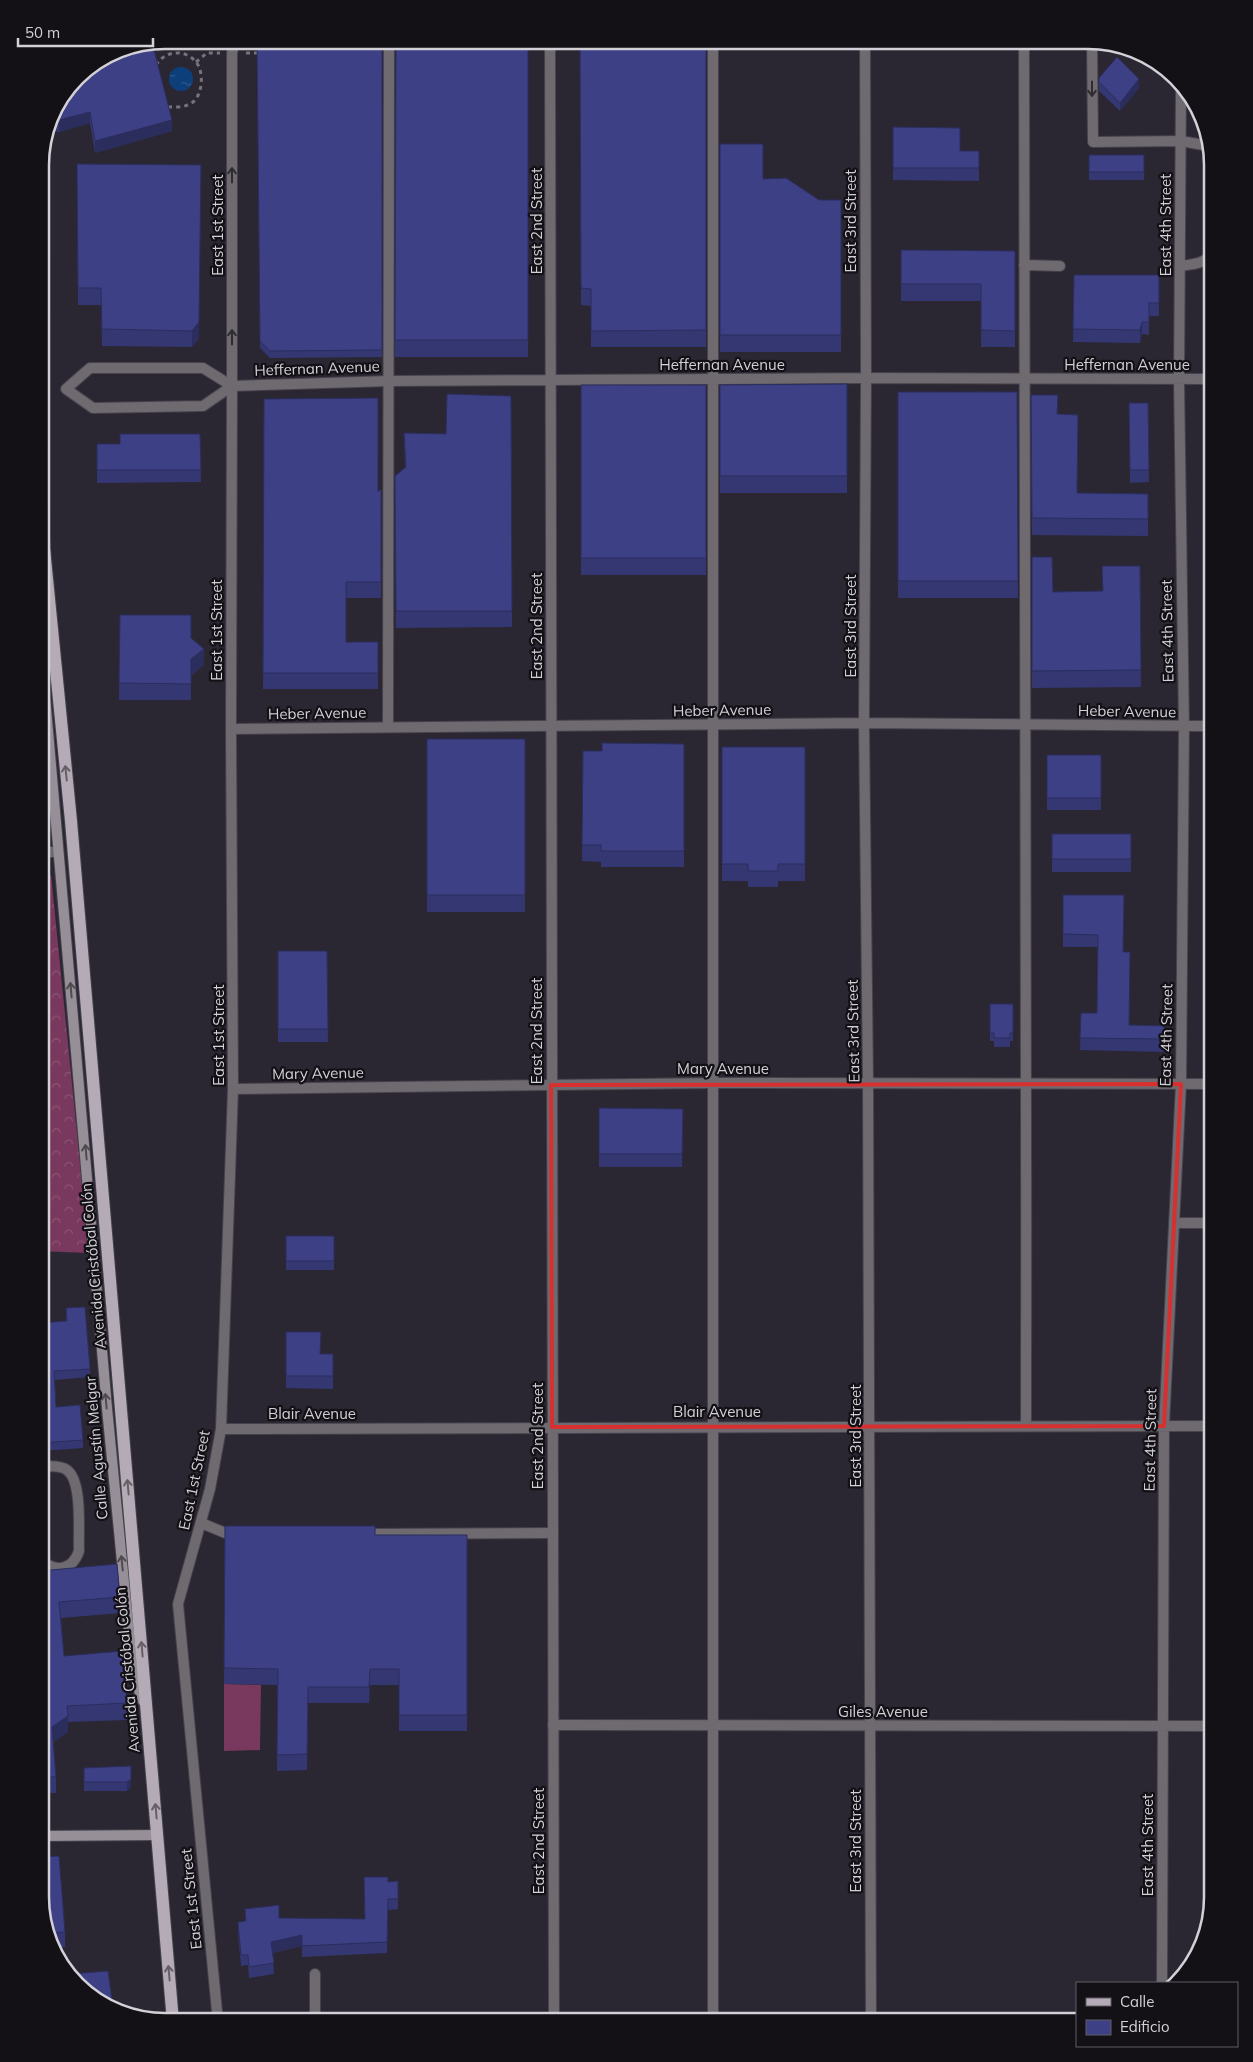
<svg xmlns="http://www.w3.org/2000/svg" width="1253" height="2062" viewBox="0 0 1253 2062" font-family="Mulish,sans-serif">
	<defs>
		<pattern id="forest-crowns" width="20" height="18" patternUnits="userSpaceOnUse" patternTransform="scale(1.25)"><rect width="20" height="18" fill="#79385e"/><path d="M2 6a3 3 0 1 1 6 0M12 15a3 3 0 1 1 6 0" fill="none" stroke="#8b5474"/></pattern>
		<pattern id="water-ripples" width="26" height="14" patternUnits="userSpaceOnUse" patternTransform="scale(1.25)"><rect width="26" height="14" fill="#0d3f7a"/><path d="M2 4q2-2 4 0t4 0M15 11q2-2 4 0t4 0" fill="none" stroke="#2f5a8c"/></pattern>
	</defs>
	<rect width="100%" height="100%" fill="#2b2732"/>
	<path fill="url(#forest-crowns)" d="M51,875L89,1253L40,1251V876Z"/>
	<path fill="#79385e" d="M224,1684L261,1685L260,1750L224,1751Z"/>
	<path fill="url(#water-ripples)" d="M169 79a12 12 0 1 1 24 0a12 12 0 1 1-24 0Z"/>
	<g fill="none" stroke-linecap="round" stroke-linejoin="round">
		<defs>
			<path id="service" d="M1024,40C1024,502 1027,964 1026,1426
				M1092,40L1093,142L1181,141L1209,146
				M1024,265L1060,266
				M1180,266C1194,264 1205,264 1213,252
				M388,727L389,40
				M40,852H58
				M1174,1223H1213
				M201,1523L228,1534H238
				M362,1534L553,1533
				M40,1559C55,1573 72,1571 79,1551C78,1532 83,1482 67,1470C60,1465 48,1466 40,1467
				M713,2022V40"/>
			<path id="minor" d="M90,368H203L232,386L203,406L93,408L66,389Z
				M231,729L864,723L1213,726
				M233,1089L714,1083L1213,1084
				M221,1429L1213,1426
				M553,1725L1213,1726
				M315,1974V2022
				M1162,1983L1164,1426L1181,1084L1184,727L1179,380L1181,87
				M218,2022L178,1604L210,1489L221,1429L233,1089L231,729L232,386
				M871,2022L868,1082L864,723L866,378L1213,379"/>
			<path id="tertiary" d="M235,40L232,53V386L389,381L866,378L865,40
				M550,40L554,2022"/>
			<path id="secondary" d="M40,639L107,1408L133,1675L143,1701
				M40,1836L158,1835"/>
			<path id="primary" d="M40,508L71,821L173,2022"/>
		</defs>
		<use href="#service" stroke="#46424d" stroke-width="12"/>
		<use href="#minor" stroke="#46424d" stroke-width="12"/>
		<use href="#tertiary" stroke="#46424d" stroke-width="12"/>
		<use href="#secondary" stroke="#46424d" stroke-width="12"/>
		<use href="#primary" stroke="#46424d" stroke-width="14"/>
		<path stroke="#76727c" stroke-width="3" stroke-dasharray="4 4" stroke-linecap="butt" d="M246,53H257
			M196,62L207,53H220
			M156,65C165,51 184,48 196,62C204,71 203,94 193,102C186,108 175,107 167,107"/>
		<use href="#service" stroke="#6f6a6f" stroke-width="10"/>
		<use href="#minor" stroke="#6f6a6f" stroke-width="10"/>
		<use href="#tertiary" stroke="#6f6a6f" stroke-width="10"/>
		<use href="#secondary" stroke="#968f97" stroke-width="10"/>
		<use href="#primary" stroke="#b5abb6" stroke-width="12"/>
	</g>
	<path fill="#343772" d="M396,40H528V357H395Z
		M580,40H706V347H591V306L581,305Z
		M257,42L382,43V357L270,358L260,348Z
		M117,49L172,131L95,153L90,123L59,132L49,129L47,127L50,116L76,79V77L77,76Z
		M1099,78L1139,88L1120,111L1099,91Z
		M893,127L960,151H979V181L893,180Z
		M720,144L763,179L819,200H841V352H720Z
		M1089,155H1144V180H1089Z
		M77,164L199,339L192,347L102,346L101,305H78Z
		M901,250L1015,251V347H981V301H901Z
		M1074,275H1159V316H1149V335L1142,334L1140,343L1073,342Z
		M847,384V493H720V385Z
		M581,385H706V575H581Z
		M898,392H1017L1018,598H898Z
		M1031,395L1058,414L1078,493L1148,494V536L1032,535Z
		M511,396L512,627L396,628L395,476L405,468L404,433L446,434Z
		M264,399L378,492L381,489V598H346V642H378V689H263Z
		M1129,403H1148L1149,482L1130,483Z
		M200,434L201,482L97,483V444H120Z
		M1032,557L1053,592L1102,591L1140,566L1141,687L1032,688Z
		M120,615L191,638L204,665L191,676V700H119Z
		M427,739H525V912H427Z
		M684,744V867H601V862L582,861L583,751H602Z
		M722,747H805V881H778V887H748V881H722Z
		M1047,755H1101V810H1047Z
		M1052,834H1131V872H1052Z
		M1208,838H1213V876V868H1208Z
		M1063,895L1123,952L1129,1025L1164,1026V1052L1080,1050L1081,1013H1097L1098,947H1063Z
		M278,951H327L328,1042H278Z
		M990,1004H1013V1041H1010V1047H994V1041H990Z
		M599,1108L683,1122L682,1167H599Z
		M286,1236H334V1270H286Z
		M66,1308L90,1369V1377L55,1380L56,1407L83,1440V1448L40,1451V1323L66,1321Z
		M286,1332L320,1354H333V1389L286,1388Z
		M225,1526L375,1535H467V1731H399V1685H370L369,1703H308L307,1770L277,1771V1685L224,1684Z
		M40,1571L120,1597V1613L61,1618L64,1656L127,1703V1720L68,1722V1732L53,1742L56,1777V1793H40Z
		M131,1766V1787L127,1791H84V1768Z
		M398,1881V1909L388,1910L387,1953L302,1957V1946L273,1953L274,1974L249,1978L248,1965L241,1966L238,1933V1922L245,1921V1909L279,1918L365,1919L388,1882Z
		M40,1898L65,1932V1947L53,1948Z"/>
	<path fill="#2b2d5d" d="M1139,79V88L1120,111V103Z
		M90,112V123L59,132V120Z
		M172,120V131L95,153V141Z
		M201,182L199,339L192,347V331Z
		M44,280V296L40,308V292Z
		M1142,322V334L1140,343V330Z
		M204,649V665L191,676V659Z
		M370,1669V1685L369,1703V1687Z
		M68,1716V1732L52,1743V1727Z
		M131,1779V1787L127,1791V1782Z
		M302,1935V1946L271,1953V1942Z"/>
	<path fill="#3d4085" stroke="#2b2d5d" d="M396,40H528V340H395Z
		M580,40H706V330L591,331V289L581,288Z
		M152,42L172,120L95,141L90,112L59,120L49,118L75,79L80,78L79,75L117,49Z
		M257,42L382,43V350L270,351L260,341Z
		M1117,57L1139,79L1120,103L1099,82V78Z
		M893,127L960,128V151H979V168H893Z
		M720,144H763V179L786,178L819,200H841V335H720Z
		M1089,155H1144V172H1089Z
		M77,164L201,165L199,322L192,331L102,329L101,288H78Z
		M901,250L1015,251V331L981,330V284H901Z
		M40,257L44,280L40,292Z
		M1074,275H1159V303H1149V322H1142L1140,330L1073,329Z
		M847,384V476H720V385Z
		M581,385H706V558H581Z
		M898,392H1017L1018,581H898Z
		M447,394L511,396L512,611H396L395,476L406,467L404,433L446,434Z
		M1031,395H1058L1057,414L1078,415L1077,493L1148,494V519L1032,518Z
		M378,398V492L381,489V582H346V642H378V673H263L264,399Z
		M1129,403H1148L1149,470H1130Z
		M120,434H200L201,470H97V444H120Z
		M1032,557H1052L1053,592L1103,591L1102,566H1140L1141,670L1032,671Z
		M120,615H191V638L204,649L191,659V684L119,683Z
		M427,739H525V895H427Z
		M602,743L684,744V851H601V845H582L583,751H602Z
		M722,747H805V864H778V871H748V864H722Z
		M1047,755H1101V798H1047Z
		M1052,834H1131V859H1052Z
		M1208,838H1213V861V853H1208Z
		M1063,895H1124L1123,952H1130L1129,1025L1164,1026V1039L1080,1038L1081,1013H1097L1098,935L1063,934Z
		M278,951H327L328,1029H278Z
		M990,1004H1013V1033H1010V1038H994V1033H990Z
		M599,1108L683,1109L682,1154H599Z
		M286,1236H334V1261H286Z
		M85,1307L90,1369L54,1371L56,1407L80,1405L83,1440L40,1443V1323L67,1321L66,1308Z
		M286,1332H321L320,1354H333V1376H286Z
		M225,1526H375V1535H467V1715H399V1669H370L369,1687H308L307,1754L277,1755L278,1669L224,1668Z
		M117,1564L120,1597L59,1602L64,1656L123,1651L127,1703L67,1706L68,1716L52,1727L56,1777H40V1571Z
		M131,1766V1779L127,1782H84V1768Z
		M59,1856L65,1932L52,1933L53,1953L40,1898V1857Z
		M364,1877H388V1882L398,1881V1899H388L387,1942L302,1946V1935L271,1942L274,1963L249,1967L248,1955H241L238,1922L246,1921L245,1909L279,1905V1918L365,1919Z
		M108,1971L113,2007L95,2001L71,1974Z"/>
	<defs><path id="oneway-shaft" d="M-6 0H5M1.5-3L5.5 0L1.5 3" fill="none" stroke-width="1.6" stroke-linecap="round" stroke-linejoin="round" transform="scale(1.25)"/></defs>
	<g stroke="#2f2c31">
		<use href="#oneway-shaft" transform="translate(1092 89) rotate(90)"/>
		<use href="#oneway-shaft" transform="translate(232 175) rotate(-90)"/>
		<use href="#oneway-shaft" transform="translate(232 337) rotate(-90)"/>
	</g>
	<g stroke="#645e66">
		<use href="#oneway-shaft" transform="translate(66 773) rotate(-96)"/>
		<use href="#oneway-shaft" transform="translate(128 1487) rotate(-95)"/>
		<use href="#oneway-shaft" transform="translate(142 1649) rotate(-95)"/>
		<use href="#oneway-shaft" transform="translate(156 1811) rotate(-95)"/>
		<use href="#oneway-shaft" transform="translate(169 1973) rotate(-95)"/>
	</g>
	<g stroke="#4e4a50">
		<use href="#oneway-shaft" transform="translate(71 990) rotate(-95)"/>
		<use href="#oneway-shaft" transform="translate(86 1152) rotate(-95)"/>
		<use href="#oneway-shaft" transform="translate(106 1401) rotate(-95)"/>
		<use href="#oneway-shaft" transform="translate(122 1563) rotate(-96)"/>
	</g>
	<path fill="none" stroke="#d63031" stroke-width="4" stroke-linejoin="round" d="M1181,1084L1164,1426L552,1427L551,1085Z"/>
	<g text-anchor="middle" dominant-baseline="central" stroke-width="4.5" stroke-linejoin="round" paint-order="stroke">
		<g font-size="15" fill="#d3d1d8" stroke="#131116">
			<text transform="translate(536 221) rotate(-90)">East 2nd Street</text>
			<text transform="translate(850 221) rotate(-90)">East 3rd Street</text>
			<text transform="translate(217 225) rotate(-90)">East 1st Street</text>
			<text transform="translate(1165 225) rotate(-90)">East 4th Street</text>
			<text x="722" y="364">Heffernan Avenue</text>
			<text x="1127" y="364">Heffernan Avenue</text>
			<text transform="translate(317 368) rotate(-2)">Heffernan Avenue</text>
			<text transform="translate(536 626) rotate(-90)">East 2nd Street</text>
			<text transform="translate(850 626) rotate(-90)">East 3rd Street</text>
			<text transform="translate(216 630) rotate(-90)">East 1st Street</text>
			<text transform="translate(1167 631) rotate(-91)">East 4th Street</text>
			<text transform="translate(722 710) rotate(-1)">Heber Avenue</text>
			<text transform="translate(1127 711) rotate(1)">Heber Avenue</text>
			<text transform="translate(317 713) rotate(-1)">Heber Avenue</text>
			<text transform="translate(536 1031) rotate(-90)">East 2nd Street</text>
			<text transform="translate(853 1031) rotate(-91)">East 3rd Street</text>
			<text transform="translate(218 1035) rotate(-90)">East 1st Street</text>
			<text transform="translate(1166 1035) rotate(-89)">East 4th Street</text>
			<text x="723" y="1068">Mary Avenue</text>
			<text transform="translate(318 1073) rotate(-1)">Mary Avenue</text>
			<text transform="translate(93 1266) rotate(-95)">Avenida Cristóbal Colón</text>
			<text x="717" y="1411">Blair Avenue</text>
			<text x="312" y="1413">Blair Avenue</text>
			<text transform="translate(537 1436) rotate(-90)">East 2nd Street</text>
			<text transform="translate(855 1436) rotate(-90)">East 3rd Street</text>
			<text transform="translate(1150 1440) rotate(-89)">East 4th Street</text>
			<text transform="translate(96 1448) rotate(-95)">Calle Agustín Melgar</text>
			<text transform="translate(194 1480) rotate(-78)">East 1st Street</text>
			<text transform="translate(127 1670) rotate(-95)">Avenida Cristóbal Colón</text>
			<text x="883" y="1711">Giles Avenue</text>
			<text transform="translate(538 1841) rotate(-90)">East 2nd Street</text>
			<text transform="translate(855 1841) rotate(-90)">East 3rd Street</text>
			<text transform="translate(1147 1845) rotate(-90)">East 4th Street</text>
			<text transform="translate(191 1899) rotate(-96)">East 1st Street</text>
		</g>
	</g>
	<path d="M0 0H1253V2062H0ZM165 49H1088A116 116 0 0 1 1204 165V1897A116 116 0 0 1 1088 2013H165A116 116 0 0 1 49 1897V165A116 116 0 0 1 165 49Z" fill="#131116" fill-rule="evenodd"/>
	<path fill="none" stroke="#d3d1d8" stroke-width="2.5" d="M165 49H1088A116 116 0 0 1 1204 165V1897A116 116 0 0 1 1088 2013H165A116 116 0 0 1 49 1897V165A116 116 0 0 1 165 49Z"/>
	<rect x="1076" y="1982" width="162" height="65" fill="#131116" stroke="#605e64"/>
	<rect x="1086" y="1998" width="25" height="8" fill="#b5abb6" stroke="#605e64"/>
	<text x="1120" y="2007" font-size="15" fill="#d3d1d8">Calle</text>
	<rect x="1086" y="2020" width="25" height="15" fill="#3d4085" stroke="#605e64"/>
	<text x="1120" y="2032" font-size="15" fill="#d3d1d8">Edificio</text>
	<path d="M18 38v8h135v-8" fill="none" stroke="#d3d1d8" stroke-width="2.5"/>
	<text x="25" y="38" font-size="15" fill="#d3d1d8" stroke="#131116" stroke-width="4" paint-order="stroke">50 m</text>
</svg>
